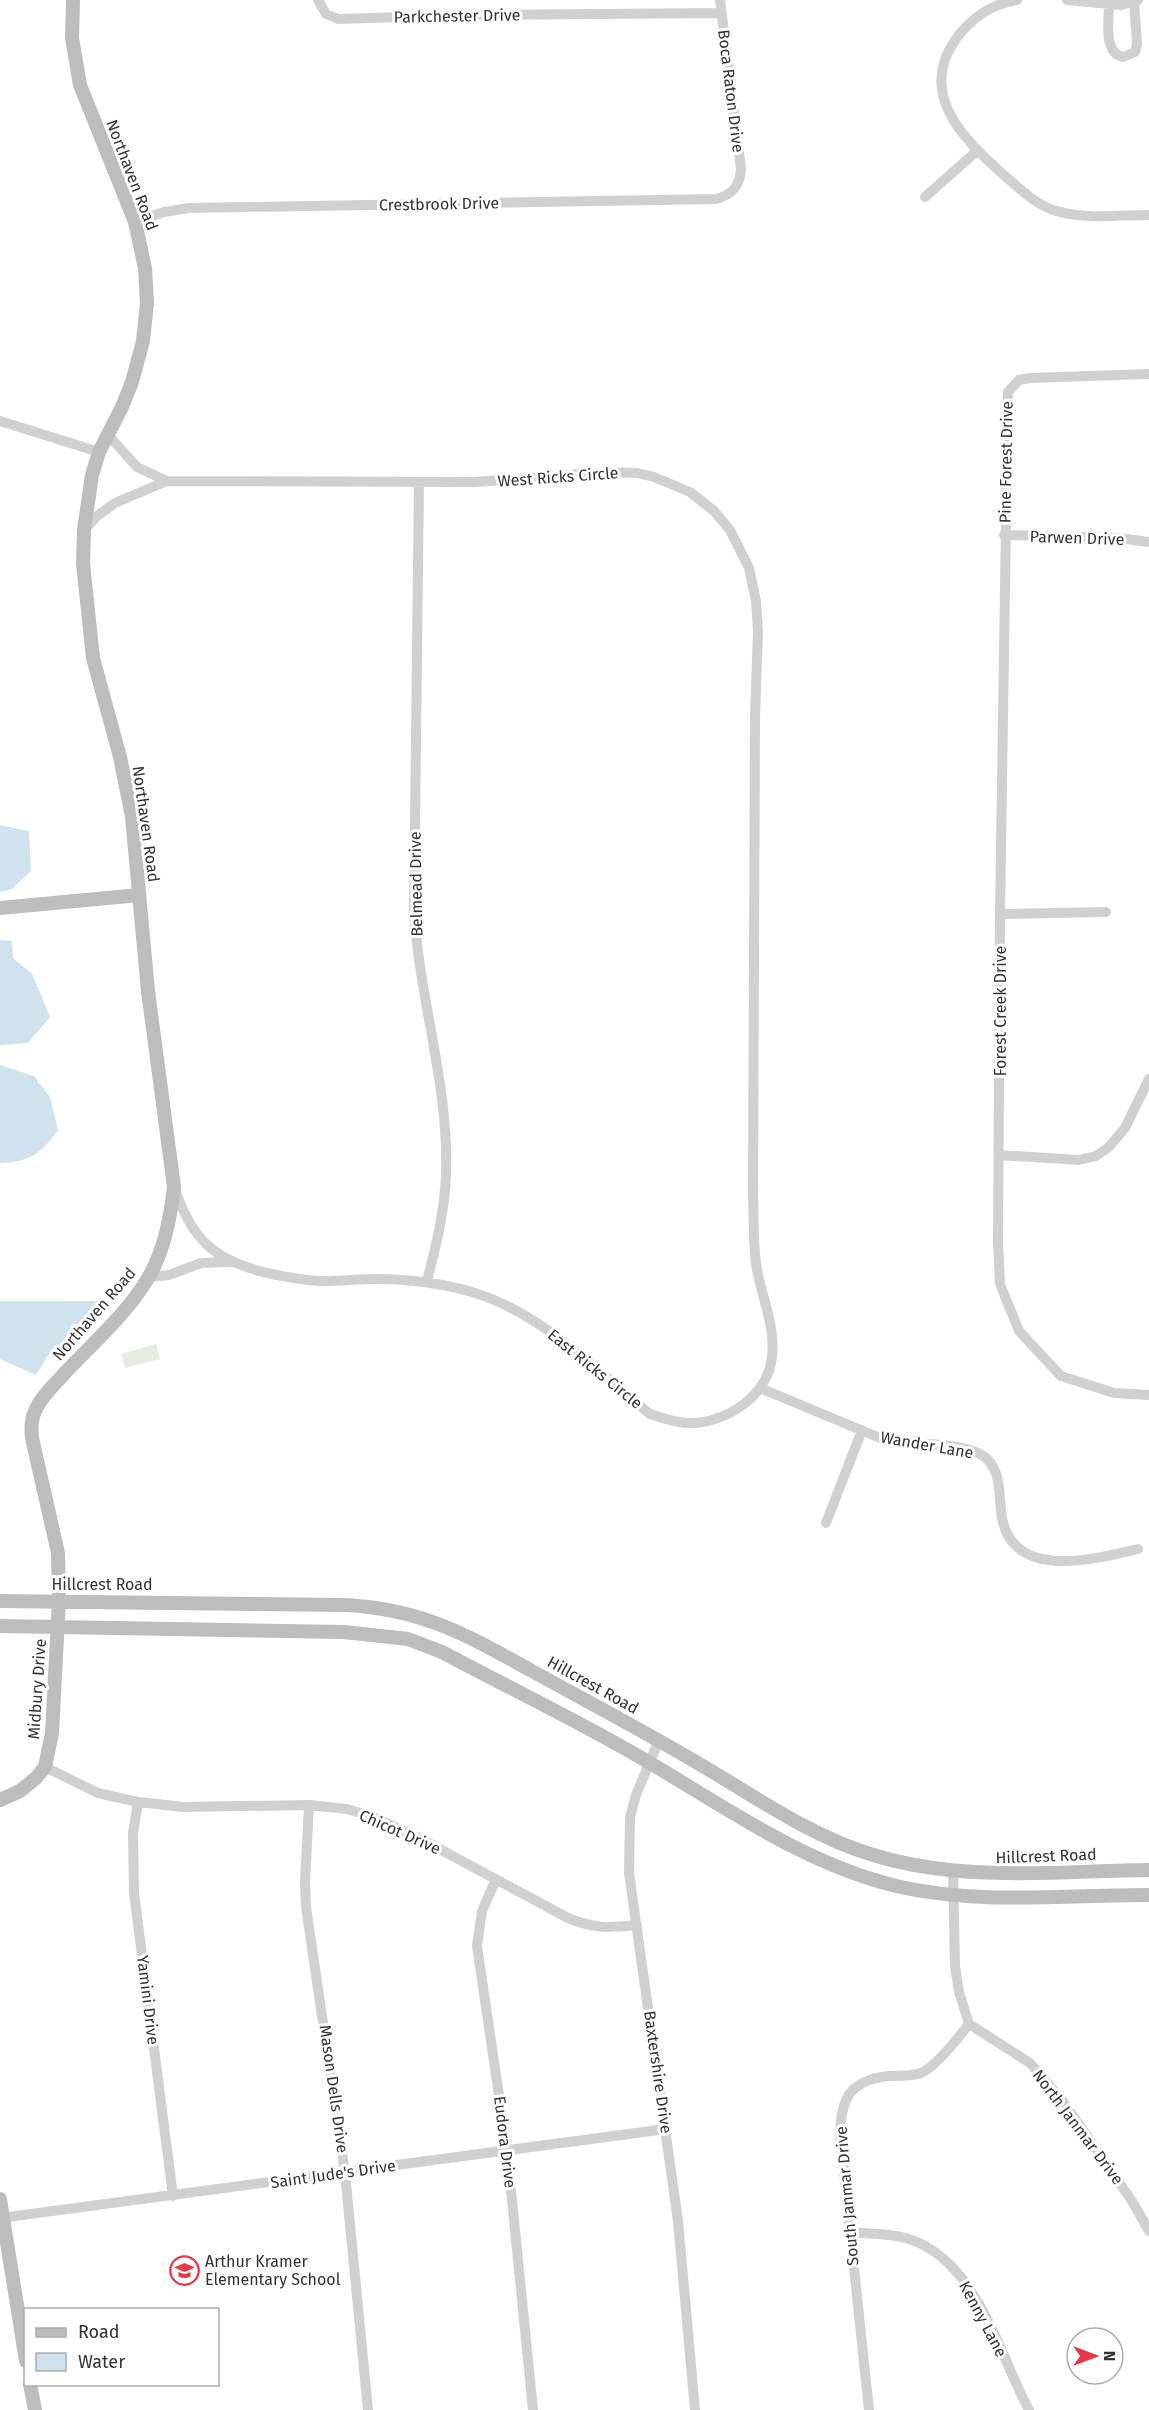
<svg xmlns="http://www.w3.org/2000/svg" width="1149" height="2410" viewBox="0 0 1149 2410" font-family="'Fira Sans',sans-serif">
	<rect width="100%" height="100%" fill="#fff"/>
	<path fill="#e6ecdf" d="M156,1344L160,1359L125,1368L121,1354Z"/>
	<path fill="#cfe2ee" d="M0,825L29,831L31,871L12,889L0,892Z
		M0,940L12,941L13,958L32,974L50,1017L28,1043L0,1045Z
		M0,1065L34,1076L50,1097L58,1130C41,1154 29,1162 0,1163Z
		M0,1301H99L78,1329L48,1355L36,1375L0,1359Z"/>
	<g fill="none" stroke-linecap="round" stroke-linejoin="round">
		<path stroke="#d0d0d0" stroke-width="10" d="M318,0L326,14L338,19L468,15L721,13
			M1017,0C994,4 979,13 963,30C913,88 959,136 1005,176C1019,188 1034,203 1053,210C1083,220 1118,215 1149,215
			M1067,0L1121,5L1138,0
			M1109,4C1109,21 1103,53 1123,57L1135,52L1137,44L1134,1
			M925,197L978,150
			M135,222L164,212L189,208L716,199C732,195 740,186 741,169L720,0
			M1149,374L1030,378L1019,380L1008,392L1000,914L998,1242L1000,1284L1019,1331L1061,1376L1114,1393L1149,1395
			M0,421L99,452
			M108,435L137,467L167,481
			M419,482L414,910C419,999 449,1085 446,1173C445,1210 436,1246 427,1281
			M84,530L97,516L115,503L167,481L475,482L608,472L637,473L654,477L690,492L714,511L730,530L749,568L756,601L758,631L755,718L753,1194C754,1216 753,1240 756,1263C760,1294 776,1325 772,1357C768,1397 724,1425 685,1423C673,1422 662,1418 650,1414C596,1370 543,1314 475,1293C442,1283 409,1279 376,1279C359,1279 342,1281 325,1281C306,1281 286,1277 267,1273C214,1260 192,1240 175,1189
			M1004,535L1119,538L1149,542
			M1000,914L1106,912
			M999,1155L1079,1160L1096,1156L1109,1147L1125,1128L1149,1079
			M149,1277L169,1275L201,1263L229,1262
			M760,1388L885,1440C911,1445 959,1442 980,1454C1001,1465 999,1491 1001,1511C1008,1582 1091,1560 1138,1549
			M826,1523L862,1430
			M659,1740L636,1795L630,1817L629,1873L678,2221L695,2410
			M45,1767L98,1793L138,1802L184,1807L309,1805L347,1809L371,1816L421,1839L568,1918C595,1929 608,1928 637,1925
			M138,1802L133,1833L134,1893L173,2196
			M309,1805L305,1881L306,1907L345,2173L368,2410
			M953,1872L955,1966L959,1992L969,2024L1030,2063L1062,2100L1132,2201L1149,2231
			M496,1879L482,1911L477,1946L507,2150L533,2410
			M0,2218L666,2129
			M850,2232C869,2234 890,2233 909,2239C977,2261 998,2352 1029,2410
			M869,2410L840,2135C841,2098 850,2080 889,2076C900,2075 911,2077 921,2073C936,2067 959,2037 969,2024"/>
		<path stroke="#bdbdbd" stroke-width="14" d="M0,908L139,895
			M0,1601L346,1605C422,1609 467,1635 532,1671C590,1703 649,1734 706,1768C759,1799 811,1836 870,1854C962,1883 1055,1871 1149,1870
			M0,1626L344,1632L408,1639L442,1652C511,1689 583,1723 650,1763C730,1810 805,1864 896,1886C978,1905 1065,1895 1149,1895
			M0,1800L20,1791L36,1778L45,1767L52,1733L59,1600L58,1553L32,1438C31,1429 31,1419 35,1411C41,1397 53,1386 63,1375C88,1348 123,1317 143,1286C163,1257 170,1221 174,1187L148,991L132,817L120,757L93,658L83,563L84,530L92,475L99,452L122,407L132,382L143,341L147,303L145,268L135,222L80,85L72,38L73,0
			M0,2199L26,2361
			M30,2384L35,2410"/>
	</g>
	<defs>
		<symbol id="school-ring" viewBox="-11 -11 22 22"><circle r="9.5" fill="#fff" stroke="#e63946" stroke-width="1.5"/><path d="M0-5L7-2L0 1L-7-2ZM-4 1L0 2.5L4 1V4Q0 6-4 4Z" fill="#e63946"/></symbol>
	</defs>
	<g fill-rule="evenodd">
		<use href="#school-ring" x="168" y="2254" width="33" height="33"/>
	</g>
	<g text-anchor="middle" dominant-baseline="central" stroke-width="6" stroke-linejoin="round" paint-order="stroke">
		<g font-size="16" fill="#333" stroke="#fff">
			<text transform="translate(457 16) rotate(-1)">Parkchester Drive</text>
			<text transform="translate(731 91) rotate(83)">Boca Raton Drive</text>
			<text transform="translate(132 175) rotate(69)">Northaven Road</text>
			<text transform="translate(439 204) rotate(-1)">Crestbrook Drive</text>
			<text transform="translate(1006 462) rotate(-89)">Pine Forest Drive</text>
			<text transform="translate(558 477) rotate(-4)">West Ricks Circle</text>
			<text transform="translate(1077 538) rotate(2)">Parwen Drive</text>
			<text transform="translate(146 824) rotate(82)">Northaven Road</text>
			<text transform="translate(416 884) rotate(-91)">Belmead Drive</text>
			<text transform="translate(1000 1011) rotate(-90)">Forest Creek Drive</text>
			<text transform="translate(94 1314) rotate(-49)">Northaven Road</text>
			<text transform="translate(595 1369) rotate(39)">East Ricks Circle</text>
			<text transform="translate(927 1445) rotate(10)">Wander Lane</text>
			<text x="102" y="1584">Hillcrest Road</text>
			<text transform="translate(593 1685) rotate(29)">Hillcrest Road</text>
			<text transform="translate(37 1689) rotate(-86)">Midbury Drive</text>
			<text transform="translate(400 1832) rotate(24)">Chicot Drive</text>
			<text transform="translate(1046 1856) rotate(-2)">Hillcrest Road</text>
			<text transform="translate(148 2000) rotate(83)">Yamini Drive</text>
			<text transform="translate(658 2072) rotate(82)">Baxtershire Drive</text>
			<text transform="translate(334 2089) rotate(82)">Mason Dells Drive</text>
			<text transform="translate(1078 2127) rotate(53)">North Janmar Drive</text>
			<text transform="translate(505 2142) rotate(83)">Eudora Drive</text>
			<text transform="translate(333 2174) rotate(-8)">Saint Jude's Drive</text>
			<text transform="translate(847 2196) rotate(-95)">South Janmar Drive</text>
			<text transform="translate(983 2319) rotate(62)">Kenny Lane</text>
		</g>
		<g font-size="16" fill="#333" stroke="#fff" text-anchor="start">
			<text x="205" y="2261">Arthur Kramer<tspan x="205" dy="18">Elementary School</tspan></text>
		</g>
	</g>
	<rect x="24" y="2308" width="195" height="78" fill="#ffffff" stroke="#adadad" stroke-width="1.5"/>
	<rect x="36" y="2328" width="30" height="9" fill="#bdbdbd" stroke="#adadad" stroke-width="1.5"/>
	<text x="78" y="2338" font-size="18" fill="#333333">Road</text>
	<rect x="36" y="2353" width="30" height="18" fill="#cfe2ee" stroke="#adadad" stroke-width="1.5"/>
	<text x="78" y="2368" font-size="18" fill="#333333">Water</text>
	<g transform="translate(1095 2356) rotate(90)"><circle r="28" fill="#ffffff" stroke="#adadad" stroke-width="1.5"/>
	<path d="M0-4.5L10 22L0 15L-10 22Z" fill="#e63946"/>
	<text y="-9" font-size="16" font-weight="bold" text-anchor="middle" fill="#333333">N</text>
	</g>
</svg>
